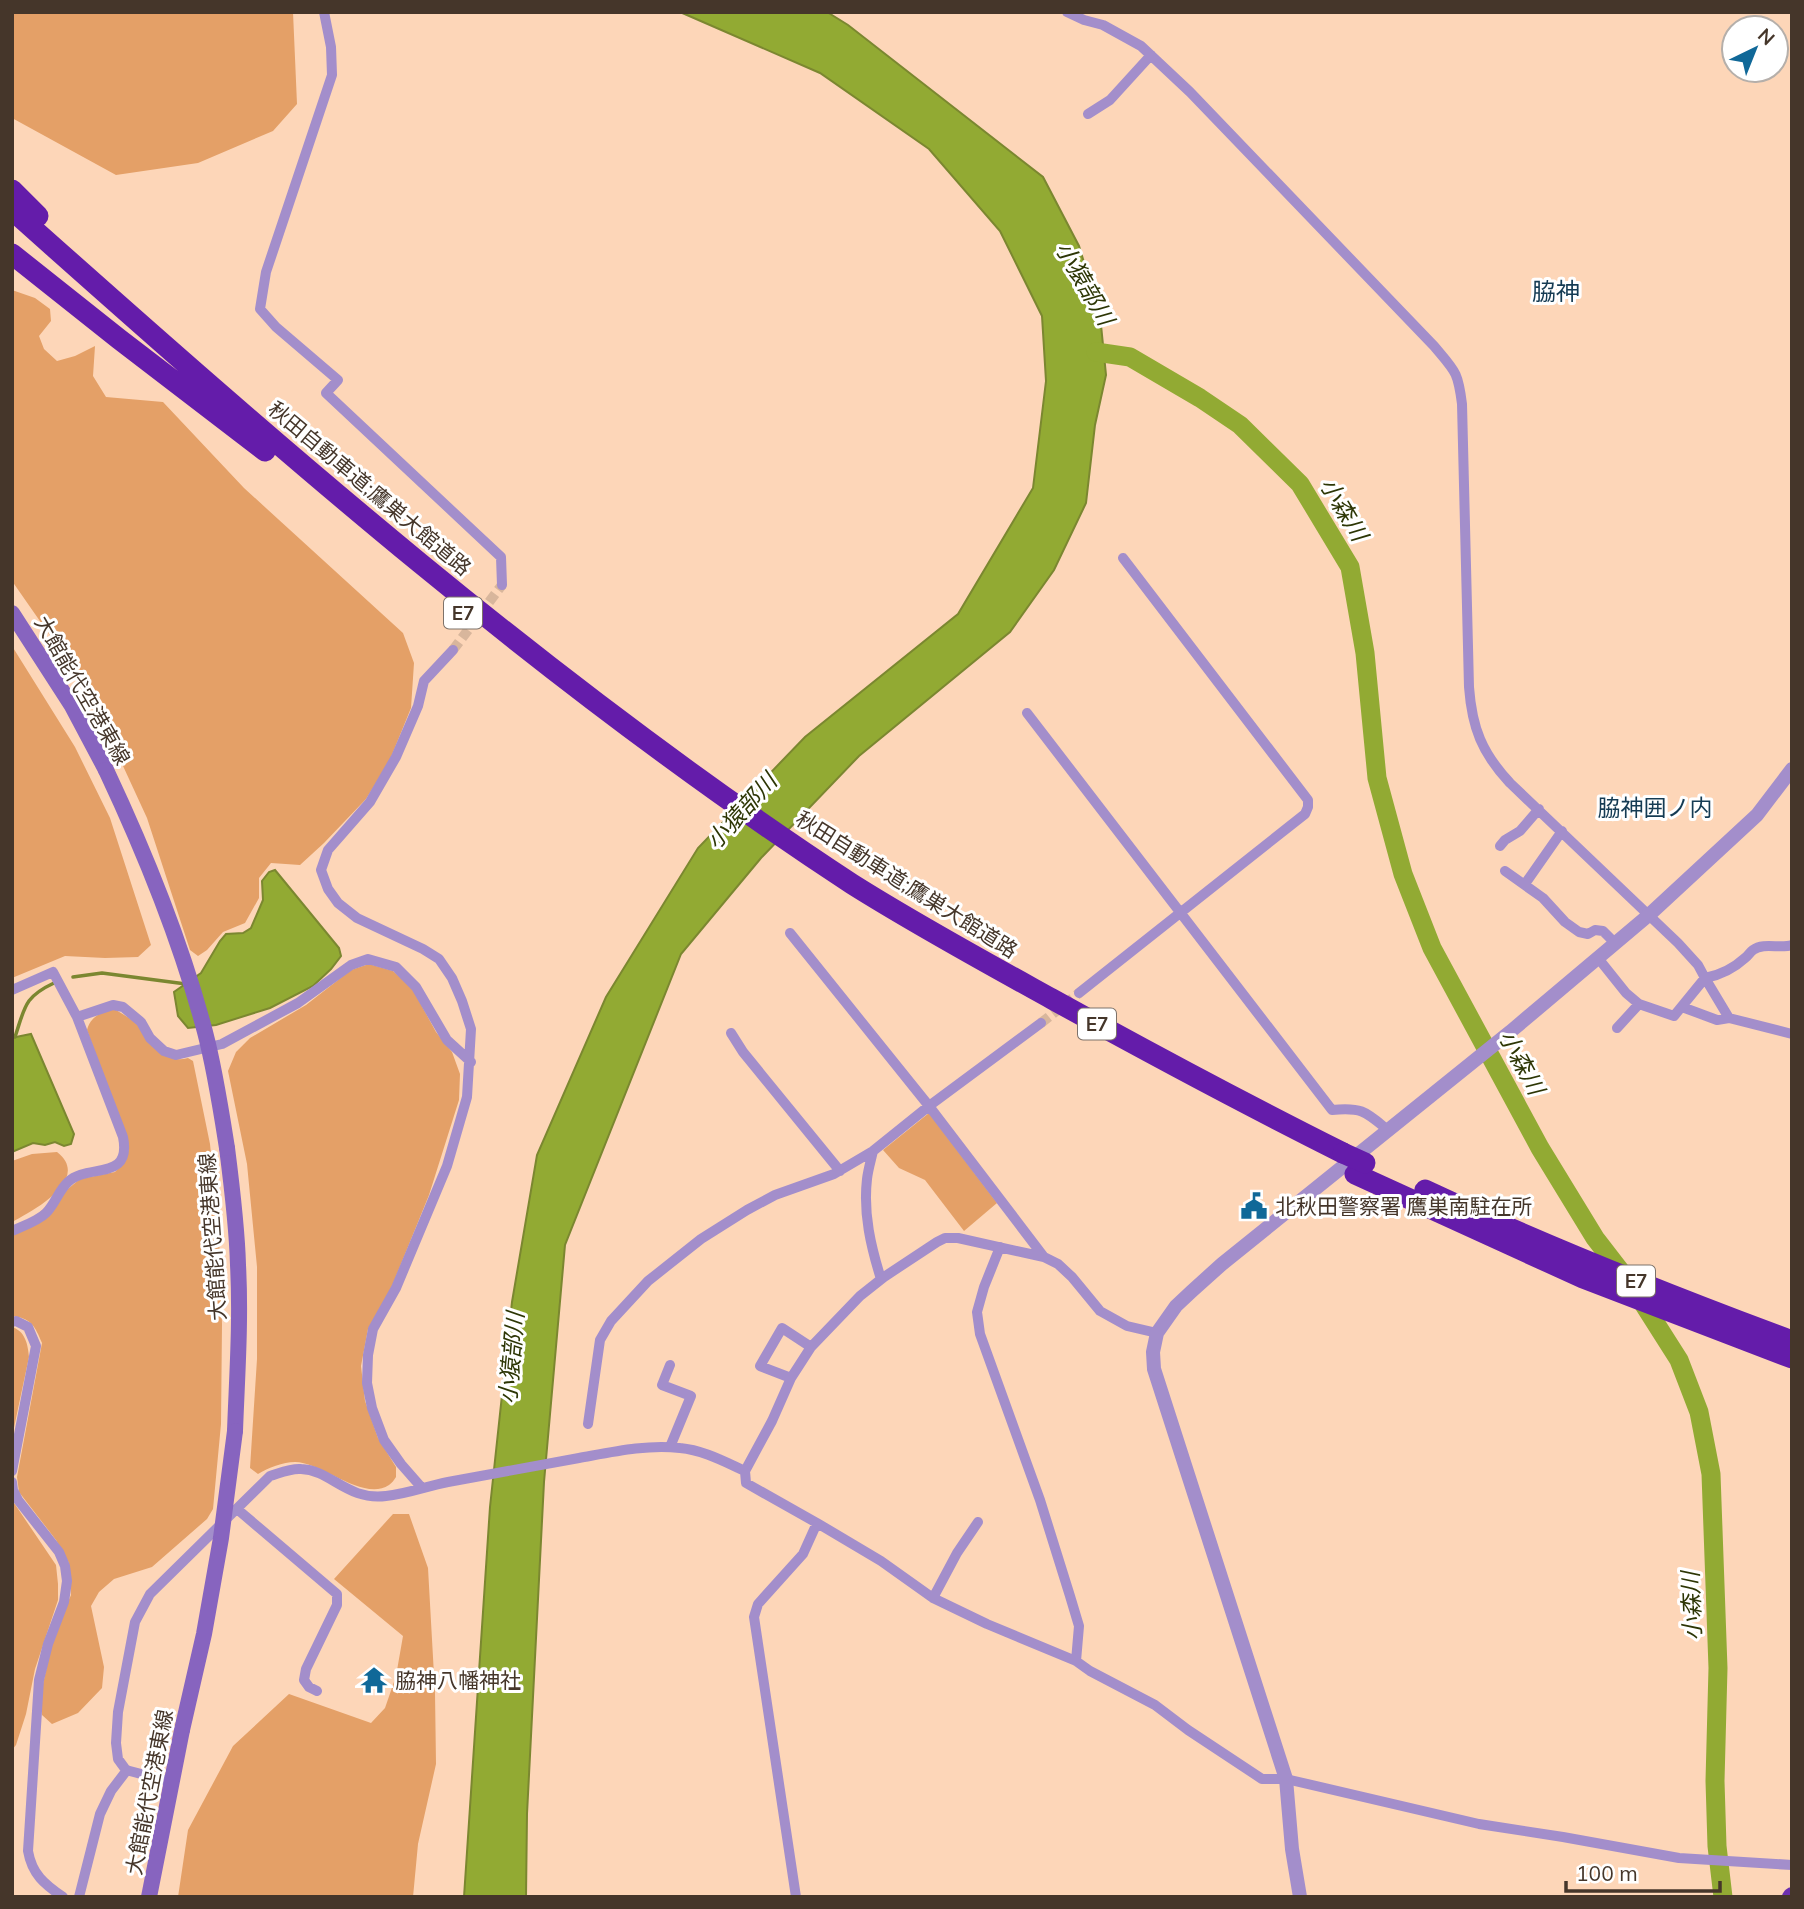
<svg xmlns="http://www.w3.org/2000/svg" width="1804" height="1909" viewBox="0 0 1804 1909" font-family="Mulish,'Noto Sans JP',sans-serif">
	<rect width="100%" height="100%" fill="#fdd6b8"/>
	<path fill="#e4a067" d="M12,12H293L297,104L273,131L198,163L116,175L12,118Z
		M12,290L35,298L50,309L51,321L39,336L44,349L57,361L75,356L95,346L93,376L106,397L163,402L244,488L403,633L414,663L411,708L389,762L366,799L324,843L300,865L271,863L259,878V898L245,923L223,932L207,950L198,956L190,950L147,818L88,690L12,581Z
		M12,646L75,747L110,818L151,945L138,957L105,958L65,956L12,978Z
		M369,964L393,971L412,988L436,1032L452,1052L460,1074L459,1100L429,1195L388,1296L368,1329L361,1366L365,1401L378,1438L396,1467V1477C394,1480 392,1483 389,1485C363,1502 322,1462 295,1462C283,1462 268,1468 258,1474L250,1468L257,1359V1267L247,1164L228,1071L236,1052L250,1038L306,1005L351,970Z
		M114,1009C123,1014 130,1018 138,1025C153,1040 163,1065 188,1058L193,1061L210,1144L219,1233L222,1324L221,1424L213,1509L207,1519L152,1567L114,1579L99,1592L91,1606L104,1667L102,1688L78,1713L52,1724L42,1715L41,1693L54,1634L71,1595L69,1563L56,1540L19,1492L17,1477L42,1343C35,1326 31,1318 12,1316V1235L80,1179L115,1172L126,1160L129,1147L87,1030C91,1016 100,1013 114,1009Z
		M929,1113L997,1203L964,1231L925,1180L899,1168L883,1150Z
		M57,1152C92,1179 33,1211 12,1222V1161L32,1154Z
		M12,1327C25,1331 28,1344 29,1357L12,1437Z
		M12,1500L56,1565L58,1584V1600L35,1669L26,1714L16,1745L12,1750Z
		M393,1514H409L428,1568L435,1693L436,1764L418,1844L413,1897H178L188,1830L233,1746L289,1694L371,1723L385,1708L396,1676L403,1636L334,1579Z"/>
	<path fill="#92aa33" stroke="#7b8730" stroke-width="2" d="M680,12H827L848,25L1043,177L1079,246L1100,315L1106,375L1095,425L1086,503L1054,570L1010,632L859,756L761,858L681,954L565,1245L544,1482L527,1814L526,1897H464L490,1507L512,1302L537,1155L606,997L698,848L805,737L958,614L1033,488L1046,381L1042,316L1000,231L929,149L820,73Z
		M275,870L339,948L341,956L331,969L313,986L270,1008L216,1025L188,1028L178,1016L174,992L201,973L220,941L226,934L243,933L251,928L263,900L262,881L269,872Z
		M31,1034L74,1134L71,1144L64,1146L55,1142L45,1145L33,1143L12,1152V1036L16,1037Z"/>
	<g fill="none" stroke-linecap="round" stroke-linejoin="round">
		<path stroke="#7b8730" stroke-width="3.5" d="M73,977L102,973L186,984
			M15,1037C25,1007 24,997 54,983"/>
		<path stroke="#92aa33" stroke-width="19" d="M1096,352L1130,357L1200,398L1240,425L1300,484L1350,567L1365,653L1377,778L1403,874L1432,948L1540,1148L1595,1238L1632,1286L1679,1360L1699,1412L1711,1474L1718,1668L1715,1781L1717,1846L1723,1897"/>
		<path stroke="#d8b69c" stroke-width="10" stroke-dasharray="10 5" stroke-linecap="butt" d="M453,650L502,585
			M1041,1023L1079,993"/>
		<path stroke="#a38ecb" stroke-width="10" d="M324,12L331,47L332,75L266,272L260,309L276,327L338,380L326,393L501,557L502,585
			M1067,12L1084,20L1103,25L1141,46L1190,92L1434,346C1455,371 1458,371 1462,404L1469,687C1472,728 1482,753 1510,783L1678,943L1698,965L1705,978L1674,1016L1639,1004L1617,1028
			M1088,114L1110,100L1151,55
			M1027,713L1332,1110C1363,1107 1366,1112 1389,1131
			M1500,846L1505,840L1520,831L1539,809
			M1505,871L1543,898L1565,922L1579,932L1588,934L1595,930L1603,931L1615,943
			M1525,884L1562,831
			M790,933L929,1106L1044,1257
			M1792,945C1780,949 1764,942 1753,950C1750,952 1748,956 1745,958C1733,969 1721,975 1705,978L1729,1018L1792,1034
			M1598,958L1626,993L1639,1004
			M12,990L53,972L77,1017L123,1137C132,1182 87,1163 68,1182C59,1190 55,1204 46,1213C38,1221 23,1226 12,1231
			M1079,993L1305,814L1308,807V800L1123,558
			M1682,1007L1717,1020L1729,1018
			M77,1017L113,1005L123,1007L141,1022L150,1038L164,1051L176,1055L222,1044L298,1003L351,965L368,959L396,967L416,987L447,1040L471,1062
			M731,1033L743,1052L840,1171
			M873,1151C871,1160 868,1170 867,1179C863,1214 871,1247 881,1279
			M1000,1247L984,1287L977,1312L980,1334L1040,1500L1070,1596L1079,1626L1076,1661
			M12,1322L16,1321L28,1327L36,1346L12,1471
			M1157,1333L1127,1326L1100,1311L1072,1277L1058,1264L1044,1257L958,1238H945L937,1242L884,1277L860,1296L811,1347L791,1378L772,1421L745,1471L746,1483L817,1523L881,1561L933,1598L987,1624L1076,1661L1090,1671L1155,1705L1188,1730L1262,1779H1286L1479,1824L1563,1837L1679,1858L1792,1865
			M791,1378L760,1366L782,1328L811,1347
			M588,1424L600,1340L611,1321L648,1281L701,1239L747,1210L775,1195L834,1174L873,1151L929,1106L1041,1023
			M670,1447L691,1396L662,1385L670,1365
			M12,1482L13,1490L18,1500L59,1552L65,1566L67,1581L64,1602L48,1644L39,1680L28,1851C32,1874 44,1884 63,1897
			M422,1488L401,1464L384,1440L372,1408L367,1383L368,1355L373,1329L396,1288L447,1166L467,1097L471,1029L462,1001L452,978L439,959L423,949L357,918L338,903L328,889L321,870L328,850L370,802L396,757L418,706L424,681L453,650
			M237,1509L337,1594V1605L306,1669L304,1680L309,1687L317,1691
			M933,1598L957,1553L978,1522
			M172,1782L126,1770L118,1759L116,1743L118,1712L135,1622L150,1594L270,1476C280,1473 291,1468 301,1469C331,1470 347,1501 386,1496C407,1494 427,1486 448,1482C492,1474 536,1466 579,1458C612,1452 647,1444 680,1448C703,1450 725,1462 745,1471
			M79,1897L100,1814L111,1791L127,1770
			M796,1897L754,1617L758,1604L803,1554L817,1523"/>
		<path stroke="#a38ecb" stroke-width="14" d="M1300,1897L1292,1849L1286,1779L1154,1369L1153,1352L1157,1333L1176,1306L1192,1291L1222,1264L1510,1032L1650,914L1757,815L1792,769"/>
		<path stroke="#8764bf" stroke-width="16" d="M12,613L72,706L106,770
			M227,1148C232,1187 237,1226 238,1265C241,1321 237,1376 235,1431
			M149,1897L182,1730"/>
		<path stroke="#6c2faf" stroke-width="18" d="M1791,1897L1792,1896"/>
		<path stroke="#641caa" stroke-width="21" d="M12,190L38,216
			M12,210C280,449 551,687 852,884C917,925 985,962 1052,999C1148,1052 1245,1104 1343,1153
			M12,254L119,339L265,451
			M1355,1174L1583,1278L1792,1358
			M1425,1190C1545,1246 1668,1295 1792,1341"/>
		<path stroke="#8764bf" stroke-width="16" d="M106,770C146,855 181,941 205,1032C215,1070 221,1110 227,1148
			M182,1730L204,1634L221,1538L235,1431"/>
		<path stroke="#641caa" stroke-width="21" d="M1343,1153L1365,1163"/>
	</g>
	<defs>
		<symbol id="civic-bare" viewBox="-9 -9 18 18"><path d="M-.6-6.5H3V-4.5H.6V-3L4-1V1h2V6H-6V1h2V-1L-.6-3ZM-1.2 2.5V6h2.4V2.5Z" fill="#106898" stroke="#fff" stroke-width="2.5" paint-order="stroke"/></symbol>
		<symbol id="temple-bare" viewBox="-9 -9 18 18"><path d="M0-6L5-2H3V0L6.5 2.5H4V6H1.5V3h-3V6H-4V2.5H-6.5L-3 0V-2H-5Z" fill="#106898" stroke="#fff" stroke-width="2.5" paint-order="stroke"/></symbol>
	</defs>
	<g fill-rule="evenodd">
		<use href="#civic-bare" x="1235" y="1187" width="38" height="38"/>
		<use href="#temple-bare" x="355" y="1661" width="38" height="38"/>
	</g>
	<g text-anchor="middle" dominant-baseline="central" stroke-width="6" stroke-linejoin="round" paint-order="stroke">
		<g fill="#fff" stroke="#7d726a" stroke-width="2">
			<rect x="444" y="597.5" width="38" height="31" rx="5"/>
			<rect x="1078" y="1008.5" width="38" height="31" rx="5"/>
			<rect x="1617" y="1265.5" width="38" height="31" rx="5"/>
		</g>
		<g font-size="19" font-weight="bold" fill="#45362a">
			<text x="463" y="613">E7</text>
			<text x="1097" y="1024">E7</text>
			<text x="1636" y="1281">E7</text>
		</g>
		<g font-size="21" fill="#45362a" stroke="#fff">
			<text transform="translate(370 488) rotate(40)">秋田自動車道;鷹巣大館道路</text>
			<text transform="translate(83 690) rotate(60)">大館能代空港東線</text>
			<text transform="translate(907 884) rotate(32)">秋田自動車道;鷹巣大館道路</text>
			<text transform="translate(212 1237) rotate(-94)">大館能代空港東線</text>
			<text transform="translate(149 1792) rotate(-79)">大館能代空港東線</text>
		</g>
		<g font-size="21" fill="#45362a" stroke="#fff" text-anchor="start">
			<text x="1275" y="1206">北秋田警察署 鷹巣南駐在所</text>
			<text x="395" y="1680">脇神八幡神社</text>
		</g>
		<g font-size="23" font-style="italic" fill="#2d3605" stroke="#fff">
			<text transform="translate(1085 283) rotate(60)">小猿部川</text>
			<text transform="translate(1344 509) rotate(59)">小森川</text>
			<text transform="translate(741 811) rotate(-48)">小猿部川</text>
			<text transform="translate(1522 1062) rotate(62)">小森川</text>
			<text transform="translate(511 1358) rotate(-85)">小猿部川</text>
			<text transform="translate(1691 1606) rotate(-92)">小森川</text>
		</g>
		<g font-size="23" fill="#153b53" stroke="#fff">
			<text x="1655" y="807">脇神囲ノ内</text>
		</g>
		<g font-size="24" fill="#153b53" stroke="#fff">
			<text x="1556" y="291">脇神</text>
		</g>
	</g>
	<rect width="1804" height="1909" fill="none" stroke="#45362a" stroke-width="28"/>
	<g transform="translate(1755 49) rotate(43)"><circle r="33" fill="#ffffff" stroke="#b5afaa" stroke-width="2"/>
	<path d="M0-5L12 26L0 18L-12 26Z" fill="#106898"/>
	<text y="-10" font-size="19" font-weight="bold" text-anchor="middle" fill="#45362a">N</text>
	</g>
	<path d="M1566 1881v10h154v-10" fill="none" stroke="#45362a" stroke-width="3.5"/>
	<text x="1576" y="1881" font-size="21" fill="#45362a" stroke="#ffffff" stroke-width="5" paint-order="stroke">100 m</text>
</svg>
